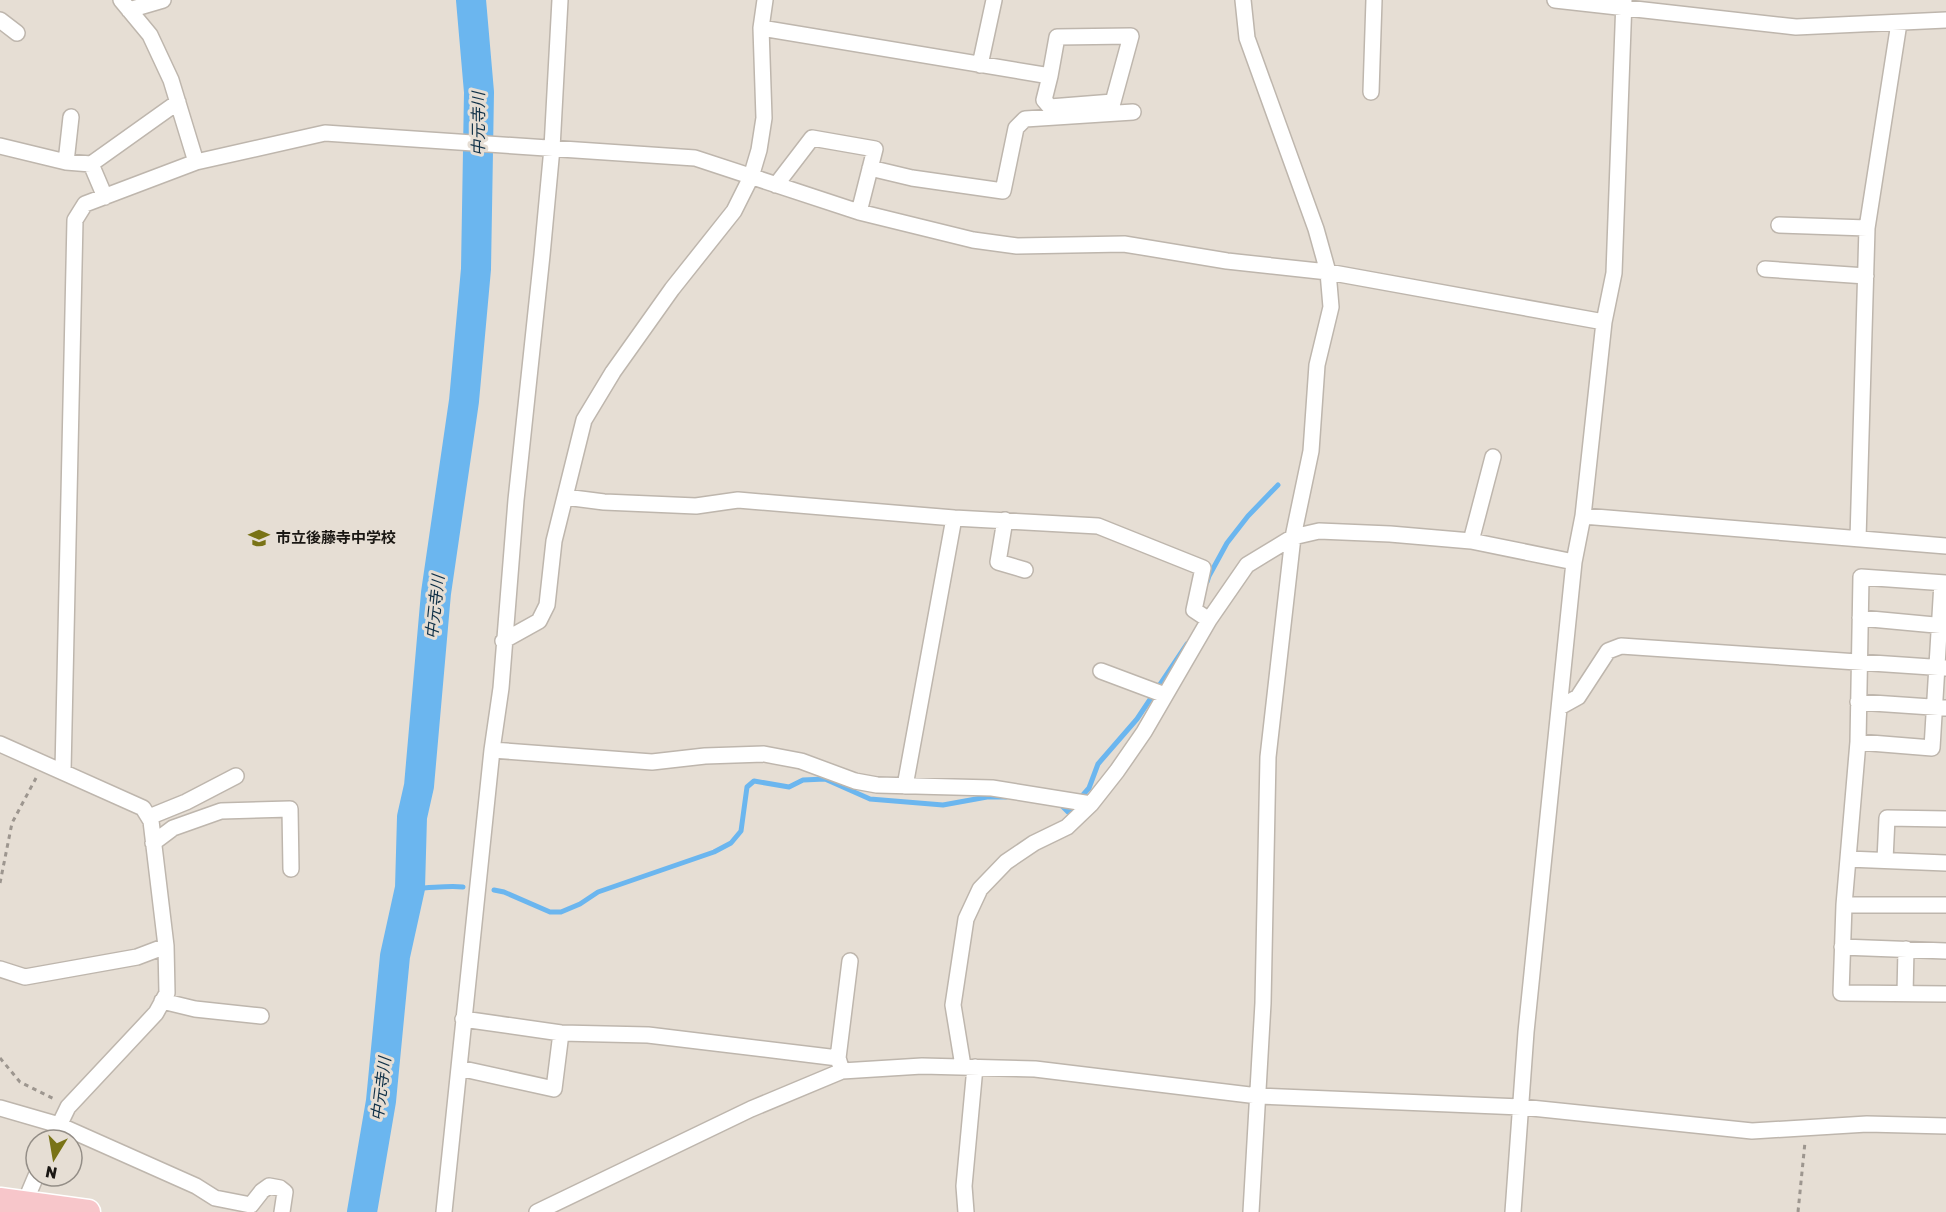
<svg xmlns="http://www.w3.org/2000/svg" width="1946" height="1212" viewBox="0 0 1946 1212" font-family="Rubik,'Noto Sans JP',sans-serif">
	<rect width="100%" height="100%" fill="#e6ded4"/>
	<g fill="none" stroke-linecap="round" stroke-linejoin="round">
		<path stroke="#6bb6ef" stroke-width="5" d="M1207,582L1209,576L1227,543L1248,516L1278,485
			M1057,804L1061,805L1068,812L1089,788L1098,764L1137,719L1187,644
			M410,888C428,889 446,885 463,887
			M494,890L504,892L550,912H561L580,904L598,892L714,852L731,843L741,831L747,787L754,781L789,787L803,780L825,779L870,799L943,805L987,797H1006"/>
		<path stroke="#6bb6ef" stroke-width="30" d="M362,1212L381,1101L395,956L410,888L412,817L419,786L436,593L464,401L476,269L479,92L471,0"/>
		<defs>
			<path id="street" d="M121,0L150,35L171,80L196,162
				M1243,0L1247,38L1316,229L1328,272L1331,307L1317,365L1311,451L1293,537L1268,757L1263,1003L1251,1212
				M1555,0L1796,27L1946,20
				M129,10L163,0
				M0,20L17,33
				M761,28L1050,76L1057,37L1131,36L1113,102L1050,107L1044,100L1050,76
				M980,65L994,0
				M1371,92L1374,0
				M0,146L66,162L91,164L105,197
				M66,162L71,117
				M91,164L178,102
				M870,168L912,178L1003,191L1016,128L1025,119L1133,112
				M776,185L812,138L875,149L859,212
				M1779,225L1867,228L1899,23
				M1765,269L1866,276
				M565,497L604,502L696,506L738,500L954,518
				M1583,516L1946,546
				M1005,520L998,562L1025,570
				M1858,539L1867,228
				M1471,541L1493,457
				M1946,583L1861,577L1858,742L1844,905L1841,993L1946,994
				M1860,618L1946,626
				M503,641L539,621L547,605L554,541L584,420L613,372L672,289L734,211L751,177L759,150L764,118L761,28L765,0
				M1101,671L1165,695
				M1858,702L1946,708
				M1560,707L1578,697L1608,651L1621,646L1946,668
				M1858,742L1932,748L1942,583
				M0,744L143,808L151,821L166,946L167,993L156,1013L68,1107L52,1140
				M492,750L652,762L705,756L764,754L801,761L855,781L877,785L992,788L1091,804
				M63,771L75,220L85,204L196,162L325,133L695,158L859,212L973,240L1017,246L1124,244L1227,261L1328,272L1604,322
				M905,786L954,518L1098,526L1203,568L1194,610L1209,620
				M149,817L186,802L236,776
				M153,843L173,828L221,811L290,809L291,869
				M1848,859L1946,863
				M1885,860L1887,818L1946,819
				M1844,905H1946
				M1842,947L1946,951
				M0,969L25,977L137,957L166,946
				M1905,994L1906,949
				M162,1001L195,1009L261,1016
				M463,1019L561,1033L648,1035L838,1058L842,1071
				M838,1058L850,961
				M963,1066L953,1005L966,919L980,889L1006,862L1034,843L1067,827L1091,804L1117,771L1144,732L1209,620L1247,565L1293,537L1319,531L1390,534L1471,541L1574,562
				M459,1068L554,1089L561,1033
				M0,1108L59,1125L196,1186L215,1198L251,1205L262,1191L269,1186L280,1188L285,1192L282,1212
				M22,1209L36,1176
				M444,1212L492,750L501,688L516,500L542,255L552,148L560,0
				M537,1212L751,1109L842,1071L922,1066L1035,1069L1258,1096L1521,1107L1752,1131L1867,1124L1946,1126
				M966,1212L964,1186L975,1067
				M1513,1212L1526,1032L1574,562L1583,516L1604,322L1614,273L1624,0"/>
			<path id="primary" d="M0,1200L88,1212"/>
		</defs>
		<use href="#street" stroke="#beb6ad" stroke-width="18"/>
		<use href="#primary" stroke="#fff" stroke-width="27"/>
		<path stroke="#9d968f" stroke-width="3" stroke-dasharray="4.5 4.5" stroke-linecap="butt" d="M0,883L12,823L36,778
			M0,1058L20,1082L54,1099
			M1798,1212L1805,1142"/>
		<use href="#street" stroke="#fff" stroke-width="15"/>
		<use href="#primary" stroke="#f7c6ca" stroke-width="24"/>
	</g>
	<defs>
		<symbol id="school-bare" viewBox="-9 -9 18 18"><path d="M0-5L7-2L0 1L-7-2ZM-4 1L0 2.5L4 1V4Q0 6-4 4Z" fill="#797316" stroke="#e6ded4" stroke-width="2.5" paint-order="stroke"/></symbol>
	</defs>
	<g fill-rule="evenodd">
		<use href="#school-bare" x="244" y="523" width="30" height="30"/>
	</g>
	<g text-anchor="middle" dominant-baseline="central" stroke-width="6" stroke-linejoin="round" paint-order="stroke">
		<g font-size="15" font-weight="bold" fill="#1a1713" stroke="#e6ded4" text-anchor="start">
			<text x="276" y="538">市立後藤寺中学校</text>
		</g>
		<g font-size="16" font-style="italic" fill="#0e2f46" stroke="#e6ded4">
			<text transform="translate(478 124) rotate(-90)">中元寺川</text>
			<text transform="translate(435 607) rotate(-84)">中元寺川</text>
			<text transform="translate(381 1089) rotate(-83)">中元寺川</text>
		</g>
	</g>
	<g transform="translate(54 1158) rotate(191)"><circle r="28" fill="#e6ded4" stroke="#948e87" stroke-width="1.5"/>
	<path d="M0-4.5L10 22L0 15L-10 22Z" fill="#797316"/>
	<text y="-9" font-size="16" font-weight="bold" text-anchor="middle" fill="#1a1713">N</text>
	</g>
</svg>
